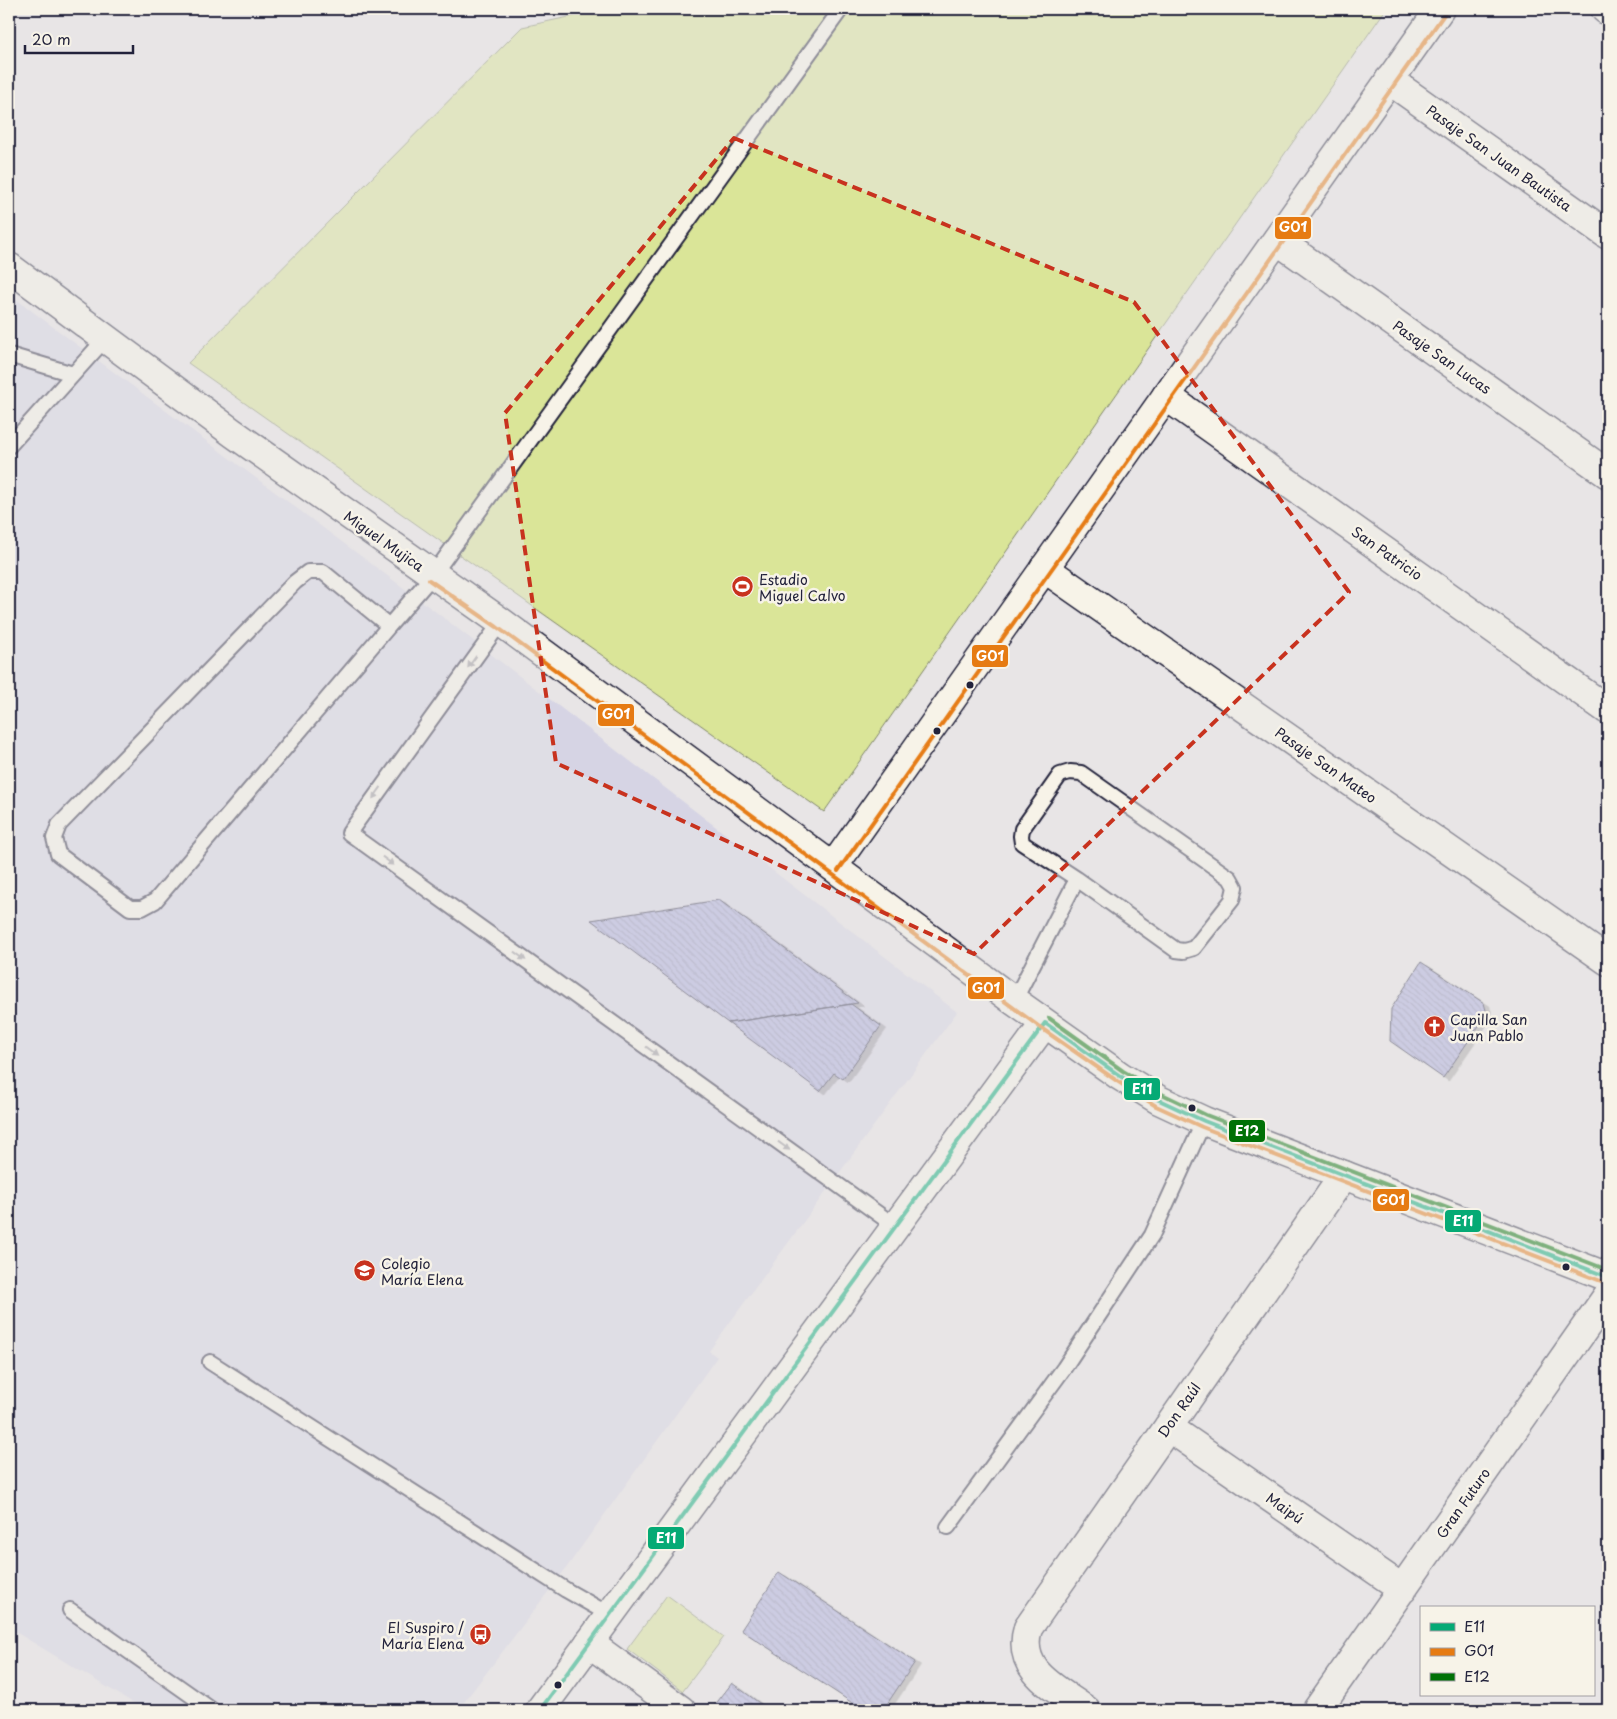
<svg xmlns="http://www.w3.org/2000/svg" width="1617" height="1719" viewBox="0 0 1617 1719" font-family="'Playpen Sans',sans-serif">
	<defs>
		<pattern id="building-back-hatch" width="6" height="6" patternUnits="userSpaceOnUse" patternTransform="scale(1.25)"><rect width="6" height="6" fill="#acadde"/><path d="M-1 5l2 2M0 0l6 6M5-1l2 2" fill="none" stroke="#8c8cb5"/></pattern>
		<filter id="shadow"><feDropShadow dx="5.5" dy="3" stdDeviation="0" flood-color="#0004"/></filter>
	</defs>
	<rect width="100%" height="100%" fill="#e8e5e6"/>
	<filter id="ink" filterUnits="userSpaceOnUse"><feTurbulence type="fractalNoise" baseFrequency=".02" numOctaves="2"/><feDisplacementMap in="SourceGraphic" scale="10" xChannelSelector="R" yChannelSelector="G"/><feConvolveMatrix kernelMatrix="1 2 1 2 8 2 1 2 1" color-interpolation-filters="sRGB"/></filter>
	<g filter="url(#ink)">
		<path fill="#d6d4e4" d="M9,294L436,612L957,1012L709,1351L717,1357L567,1567L458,1710H145L9,1628Z"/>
		<path fill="#dae598" stroke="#7e846a" d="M606,9H1386L824,812L188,363L522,27Z
			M667,1595L724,1637L683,1691L627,1649Z"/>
		<path fill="url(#building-back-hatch)" stroke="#22223b" filter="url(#shadow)" d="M719,900L858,1003L728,1023L591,920Z
			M1421,962L1484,1003L1487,1014L1443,1078L1390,1041L1391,1009Z
			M851,1004L881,1026L843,1079L834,1073L820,1091L728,1023Z
			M779,1572L915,1662L883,1710H863L741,1630Z
			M732,1683L769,1710H711Z"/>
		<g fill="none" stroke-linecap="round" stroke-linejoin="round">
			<defs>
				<path id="service" d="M9,355L73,374
					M9,446L105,339
					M308,572H323L389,626L155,901L142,908H130L58,854L54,838L59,825L295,582Z
					M501,622L349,833L895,1226
					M389,626L433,575L839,12
					M1070,772L1081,773L1230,878L1235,887L1232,900L1194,948L1184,951L1176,950L1077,879L1022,843L1021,836L1022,829L1060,775Z
					M1014,1001L1077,879
					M210,1362L566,1590L610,1615
					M948,1527L1064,1368L1152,1235L1204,1121
					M70,1610L212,1710"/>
				<path id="minor" d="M1605,9L1608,11
					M1389,80L1608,235
					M1277,240L1608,474
					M9,267L233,433L501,622L833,867
					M1166,396L1608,710
					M1044,568L1608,961
					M1168,1427L1403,1589
					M589,1643L681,1710
					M1086,1710C1056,1688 1015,1671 1028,1628L1344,1175
					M1317,1710L1608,1295"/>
				<path id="tertiary" d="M1440,9L833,867L1014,1001L1120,1076L1159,1100L1204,1121L1608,1277
					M540,1710L1045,1023"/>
			</defs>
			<use href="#service" stroke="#22223b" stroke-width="18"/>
			<use href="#minor" stroke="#22223b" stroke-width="31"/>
			<use href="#tertiary" stroke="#22223b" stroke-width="31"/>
			<use href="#service" stroke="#f7f3e8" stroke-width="14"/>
			<use href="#minor" stroke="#f7f3e8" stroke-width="28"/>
			<use href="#tertiary" stroke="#f7f3e8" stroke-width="28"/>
			<defs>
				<path id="bus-1" d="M1045,1023L1120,1076L1159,1100L1204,1121L1608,1277
					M540,1710L1045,1023"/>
				<path id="bus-2" d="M429,580L497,627L1041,1028L1117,1081L1156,1106L1202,1127L1606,1283
					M838,871L1445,13"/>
				<path id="bus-3" d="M1049,1018L1123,1071L1162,1094L1206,1115L1608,1270"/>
			</defs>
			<use href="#bus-1" stroke="#f7f3e8" stroke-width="8"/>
			<use href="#bus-2" stroke="#f7f3e8" stroke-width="8"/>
			<use href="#bus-3" stroke="#f7f3e8" stroke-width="8"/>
			<use href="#bus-1" stroke="#05aa75" stroke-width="4"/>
			<use href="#bus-2" stroke="#e67b12" stroke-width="4"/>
			<use href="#bus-3" stroke="#007106" stroke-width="4"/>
		</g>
		<defs><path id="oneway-solid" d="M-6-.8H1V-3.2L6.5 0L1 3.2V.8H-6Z" transform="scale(1.25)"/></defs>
		<g fill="#97959a">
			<use href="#oneway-solid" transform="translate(472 662) rotate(126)"/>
			<use href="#oneway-solid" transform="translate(377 793) rotate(126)"/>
			<use href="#oneway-solid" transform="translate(388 861) rotate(36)"/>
			<use href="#oneway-solid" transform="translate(520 956) rotate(36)"/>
			<use href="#oneway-solid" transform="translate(652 1051) rotate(36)"/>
			<use href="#oneway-solid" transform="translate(784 1146) rotate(36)"/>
		</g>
	</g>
	<path d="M0 0H1617V1719H0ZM734,138L1134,302L1349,592L974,954L556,763L505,413Z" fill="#e8e5e6" fill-opacity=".55" fill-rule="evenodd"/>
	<path fill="none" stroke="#c8321e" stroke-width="4" stroke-dasharray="10 6" stroke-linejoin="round" d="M734,138L1134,302L1349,592L974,954L556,763L505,413Z"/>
	<defs>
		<symbol id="stadium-disc" viewBox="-11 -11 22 22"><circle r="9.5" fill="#c8321e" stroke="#f7f3e8"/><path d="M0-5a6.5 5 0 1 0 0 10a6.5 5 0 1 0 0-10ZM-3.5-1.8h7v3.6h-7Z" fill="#fff"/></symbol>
		<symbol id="church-disc" viewBox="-11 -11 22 22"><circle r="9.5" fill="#c8321e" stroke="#f7f3e8"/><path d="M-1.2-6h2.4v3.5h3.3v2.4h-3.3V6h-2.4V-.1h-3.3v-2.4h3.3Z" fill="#fff"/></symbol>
		<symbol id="school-disc" viewBox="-11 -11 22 22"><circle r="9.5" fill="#c8321e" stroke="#f7f3e8"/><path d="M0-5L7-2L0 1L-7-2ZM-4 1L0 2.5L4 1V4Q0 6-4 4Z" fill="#fff"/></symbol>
		<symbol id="bus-disc" viewBox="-11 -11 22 22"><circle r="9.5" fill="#c8321e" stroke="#f7f3e8"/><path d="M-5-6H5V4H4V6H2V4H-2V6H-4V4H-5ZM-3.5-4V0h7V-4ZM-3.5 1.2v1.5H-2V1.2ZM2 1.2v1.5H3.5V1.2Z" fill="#fff"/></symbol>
	</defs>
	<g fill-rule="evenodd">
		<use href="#stadium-disc" x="730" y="574" width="25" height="25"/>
		<use href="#church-disc" x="1422" y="1014" width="25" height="25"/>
		<use href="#school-disc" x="352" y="1258" width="25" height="25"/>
		<use href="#bus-disc" x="468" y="1622" width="25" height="25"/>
	</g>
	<g fill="#22223b" stroke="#f7f3e8" stroke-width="2">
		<circle cx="970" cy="685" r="4.5"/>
		<circle cx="937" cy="731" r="4.5"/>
		<circle cx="1192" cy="1108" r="4.5"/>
		<circle cx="1566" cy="1267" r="4.5"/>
		<circle cx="558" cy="1685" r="4.5"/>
	</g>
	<g text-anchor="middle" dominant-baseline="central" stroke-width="5" stroke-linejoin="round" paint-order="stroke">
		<g font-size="14" fill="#22223b" stroke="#f7f3e8">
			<text transform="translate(1499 158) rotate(35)">Pasaje San Juan Bautista</text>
			<text transform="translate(1442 357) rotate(35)">Pasaje San Lucas</text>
			<text transform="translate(384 541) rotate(35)">Miguel Mujica</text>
			<text transform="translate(1387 553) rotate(35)">San Patricio</text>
			<text transform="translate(1326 765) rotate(35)">Pasaje San Mateo</text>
			<text transform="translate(1179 1410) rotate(-55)">Don Raúl</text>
			<text transform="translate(1463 1503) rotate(-55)">Gran Futuro</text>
			<text transform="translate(1285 1508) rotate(35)">Maipú</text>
		</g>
		<g font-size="14" fill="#22223b" stroke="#f7f3e8" text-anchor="start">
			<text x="759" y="579">Estadio<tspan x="759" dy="16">Miguel Calvo</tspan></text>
			<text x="1450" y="1019">Capilla San<tspan x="1450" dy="16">Juan Pablo</tspan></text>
			<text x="381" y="1263">Colegio<tspan x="381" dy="16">María Elena</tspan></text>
			<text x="464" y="1627" text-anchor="end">El Suspiro /<tspan x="464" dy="16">María Elena</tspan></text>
		</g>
	</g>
	<g stroke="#f7f3e8" stroke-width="2">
		<rect x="1274" y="216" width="38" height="24" rx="5" fill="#e67b12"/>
		<rect x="971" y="644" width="38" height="24" rx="5" fill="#e67b12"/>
		<rect x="597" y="703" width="38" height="24" rx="5" fill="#e67b12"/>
		<rect x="967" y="976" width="38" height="24" rx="5" fill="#e67b12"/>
		<rect x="1123" y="1077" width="38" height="24" rx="5" fill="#05aa75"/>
		<rect x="1228" y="1119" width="38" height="24" rx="5" fill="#007106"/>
		<rect x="1372" y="1188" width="38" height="24" rx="5" fill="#e67b12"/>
		<rect x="1444" y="1209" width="38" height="24" rx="5" fill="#05aa75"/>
		<rect x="647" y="1526" width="38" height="24" rx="5" fill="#05aa75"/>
	</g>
	<g font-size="14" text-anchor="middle" font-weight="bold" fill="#fff">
		<text x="1293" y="232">G01</text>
		<text x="990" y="661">G01</text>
		<text x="616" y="719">G01</text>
		<text x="986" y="993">G01</text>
		<text x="1142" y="1094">E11</text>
		<text x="1247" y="1136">E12</text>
		<text x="1391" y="1205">G01</text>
		<text x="1463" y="1226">E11</text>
		<text x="666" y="1543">E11</text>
	</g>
	<rect width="1617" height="1719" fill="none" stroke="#f7f3e8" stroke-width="30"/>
	<rect x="15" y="15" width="1587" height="1689" fill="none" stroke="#22223b" stroke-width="2" filter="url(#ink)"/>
	<rect x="1420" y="1606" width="175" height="90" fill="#f7f3e8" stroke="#a29fa3"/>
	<rect x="1430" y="1623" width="25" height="8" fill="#05aa75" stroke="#a29fa3"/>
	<text x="1464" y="1632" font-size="15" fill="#22223b">E11</text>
	<rect x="1430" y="1648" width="25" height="8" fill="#e67b12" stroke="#a29fa3"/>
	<text x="1464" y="1656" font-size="15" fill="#22223b">G01</text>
	<rect x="1430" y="1673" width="25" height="8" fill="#007106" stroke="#a29fa3"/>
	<text x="1464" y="1682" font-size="15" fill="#22223b">E12</text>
	<path d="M25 45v8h108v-8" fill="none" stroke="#22223b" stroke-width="2.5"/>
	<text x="32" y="45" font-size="15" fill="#22223b" stroke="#f7f3e8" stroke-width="4" paint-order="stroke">20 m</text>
</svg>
